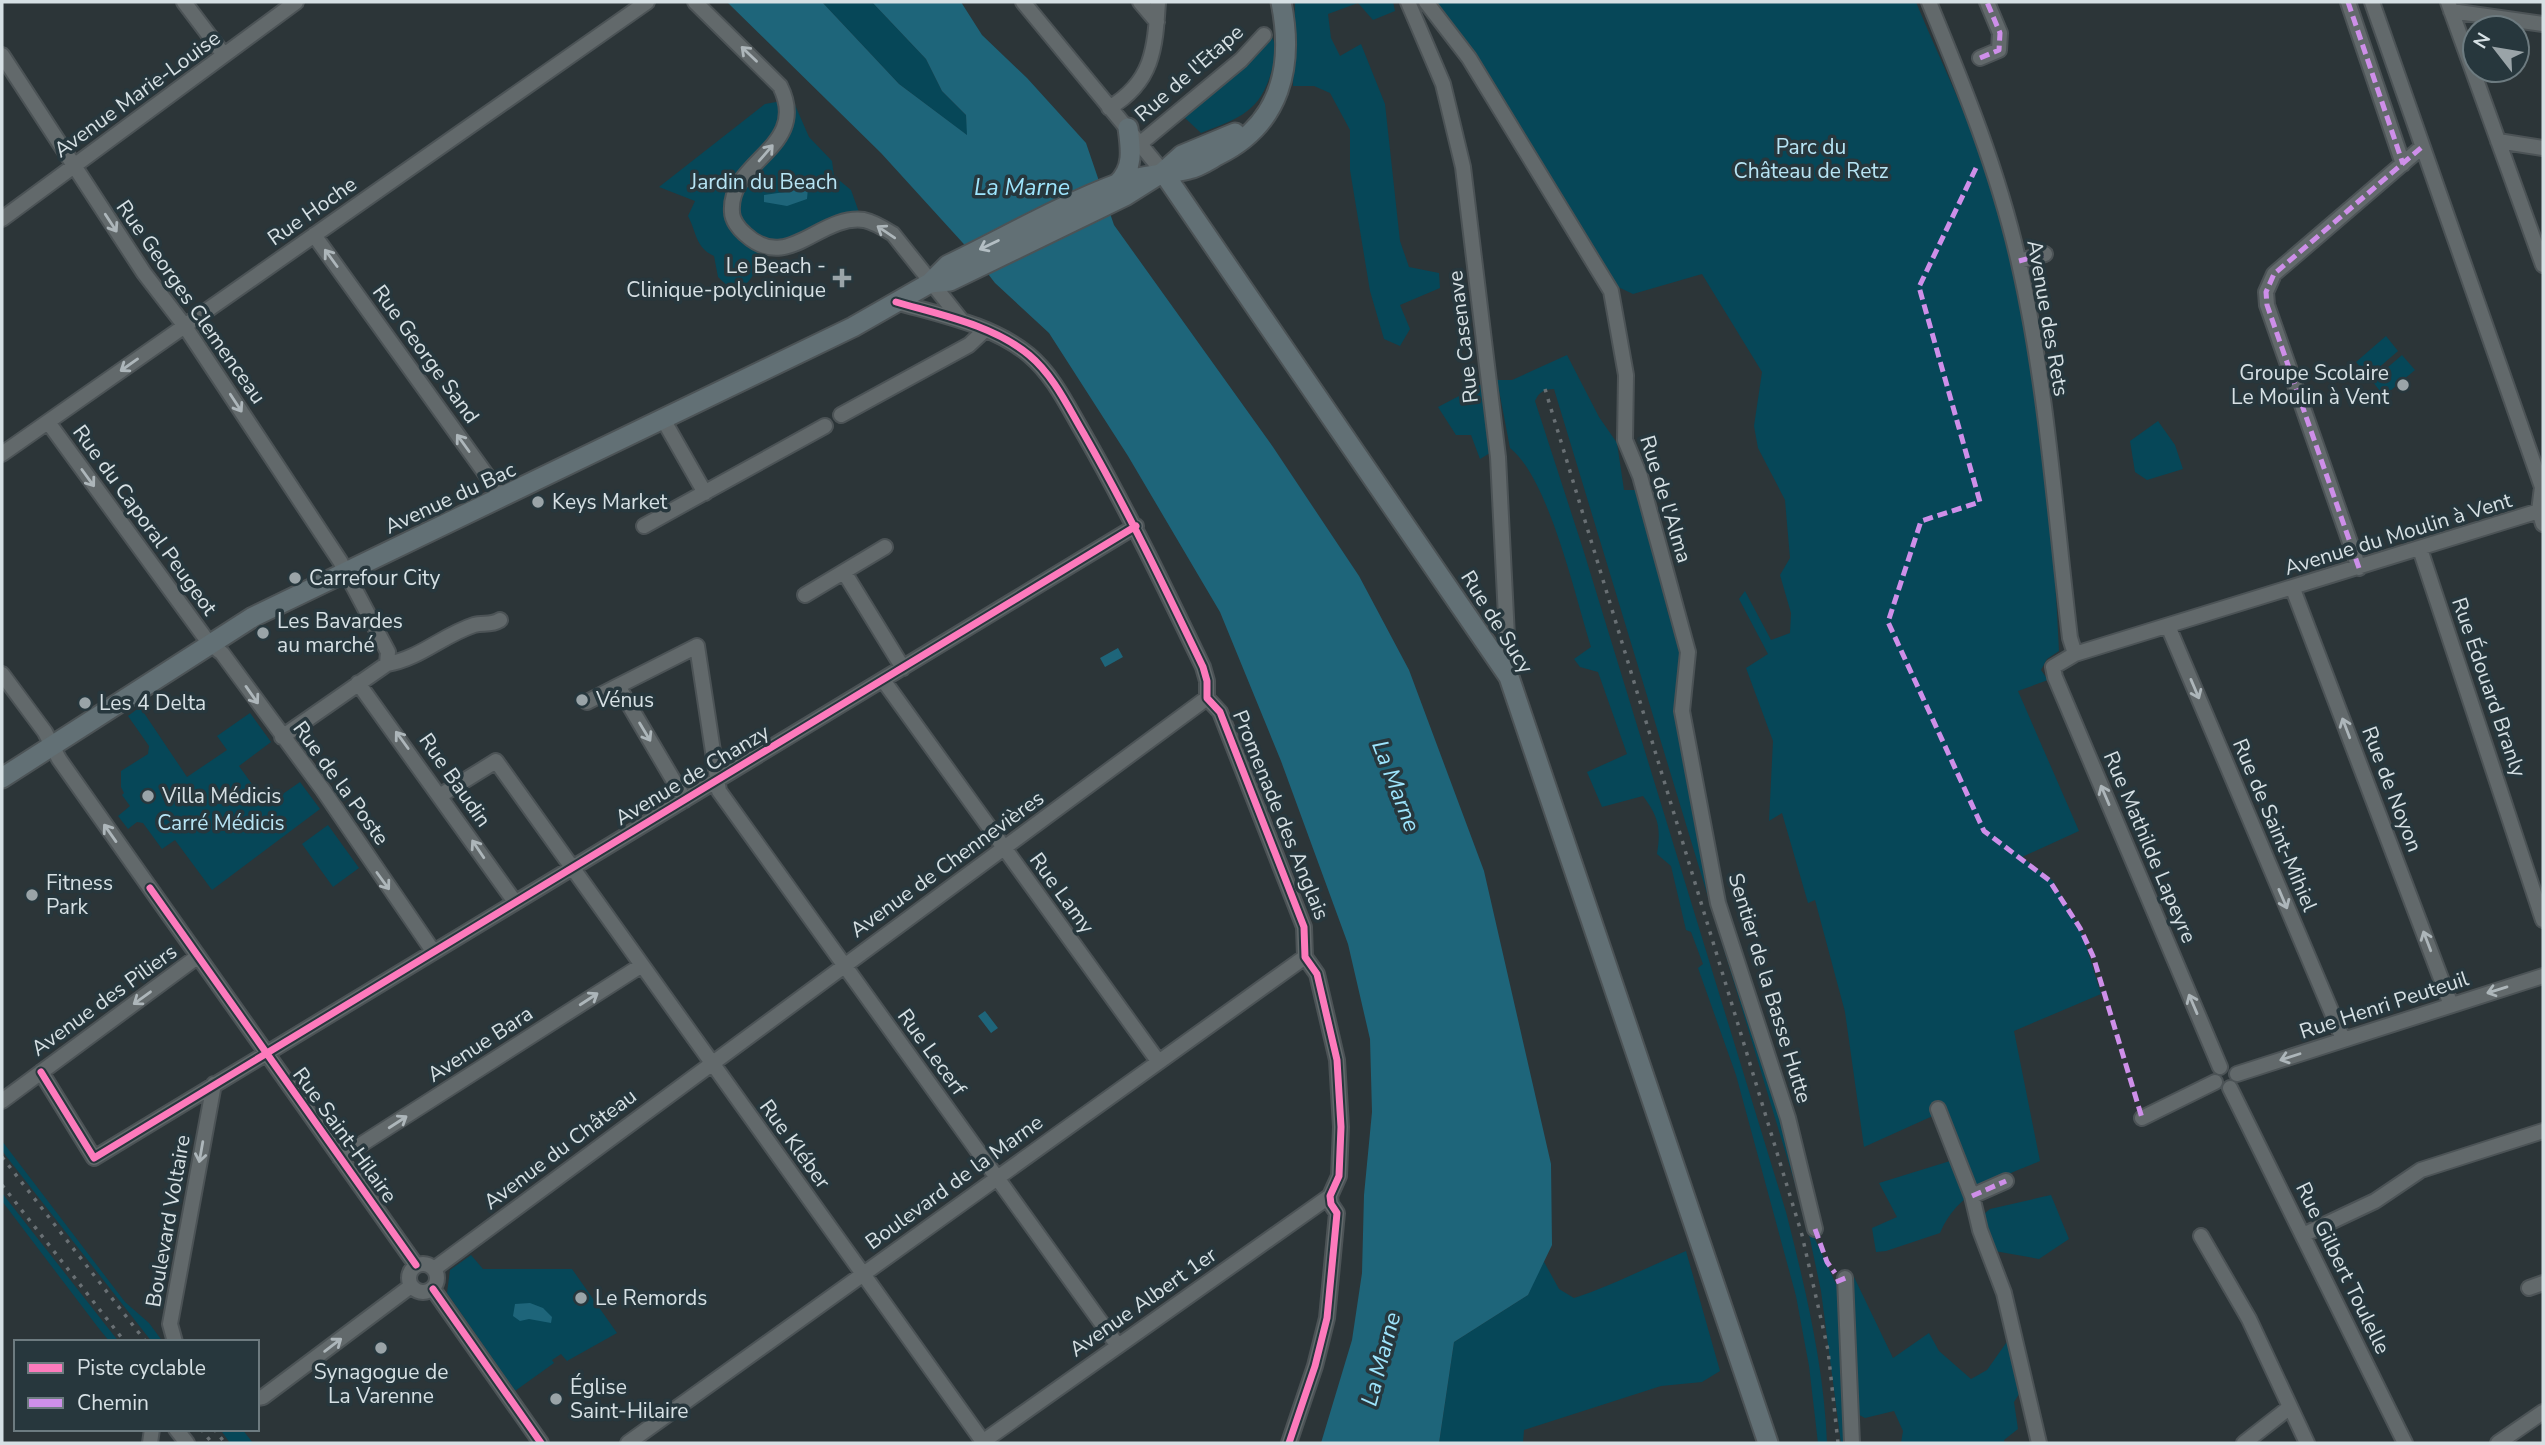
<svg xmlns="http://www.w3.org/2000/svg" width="2545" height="1445" viewBox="0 0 2545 1445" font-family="'Nunito Sans',sans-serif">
	<rect width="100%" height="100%" fill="#2c3538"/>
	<path fill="#064758" d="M822,2H872L926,59L942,91L966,115L968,136L899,84Z
		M1295,2H1393L1395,11L1373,20L1358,3L1328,14L1331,38L1340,56L1361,44L1385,104L1400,241L1409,267L1439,273L1440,288L1400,305L1410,329L1400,346L1384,339L1370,291L1350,170V130L1330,93L1314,86H1293Z
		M1428,2H1916C1944,70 1979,138 1999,209C2038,350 2052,505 2059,651L2047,659L2041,670L2048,680L2018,691L2079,831L2022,857L2053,881L2083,936L2101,994L2014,1031L2040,1161C2000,1178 1958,1190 1940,1233L1886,1251L1876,1252L1872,1228L1897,1217L1879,1183L1963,1157L1946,1110L1864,1147L1845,1012L1815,900L1808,903L1782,813L1769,821L1773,741L1746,668L1768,654L1739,599L1745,591L1771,640L1790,633L1791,613L1780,575L1790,558L1785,500L1758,448L1754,426L1762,372L1702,274L1633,294L1616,286Z
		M1272,37C1278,49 1275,57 1272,69C1261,112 1239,118 1201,133L1184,117Z
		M788,89L809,137L832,161L834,176L851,190L860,215L784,245L765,244C760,262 753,286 733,291L718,277L714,256C695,247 697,233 688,216L695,201L659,187L765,104L782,101Z
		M2386,336L2398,351L2368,377L2356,362Z
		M1567,355L1599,417L1617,443L1624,490H1638L1662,573L1667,610L1682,653L1695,793L1768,1068L1806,1220L1836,1284L1854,1277L1893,1358L1929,1333L1939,1351L1971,1379L1987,1370L2011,1336L2021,1391L2014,1402L2018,1429L2004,1440L2005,1443H1901L1903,1431L1894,1411L1865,1418L1848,1409V1443H1841L1821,1291L1806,1220L1554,389C1544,389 1539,392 1535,401L1583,549L1786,1212C1805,1287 1824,1365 1827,1443H1818L1809,1366L1796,1296L1736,1075L1698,968L1703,964L1691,932L1686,930L1671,866L1657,854C1661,829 1659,817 1643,796L1602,807L1587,772L1627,754L1598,672L1580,667L1574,659L1591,647C1575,596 1549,479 1510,448L1497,380H1512Z
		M2402,355L2415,370L2384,396L2372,381Z
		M1482,384L1490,453L1480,459L1471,435H1456L1438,407Z
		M2158,421L2175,445L2183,469L2147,480L2135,472L2130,441Z
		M140,707L187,777L227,750L217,736L250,713L271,742L239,766L267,805L300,782L320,809L212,890L175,840L162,849L143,823L137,822L128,829L118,816L130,806L122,795L124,793L121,787V771L148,754L149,746L128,716Z
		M328,825L359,868L333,887L302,844Z
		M2,1141L125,1302L149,1323L163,1342H152L6,1156L2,1150Z
		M2,1193L119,1342H110L100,1330L2,1201Z
		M2051,1195L2069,1239L2039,1259L1989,1250L1978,1219L1990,1209Z
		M1686,1251L1720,1371L1702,1382L1661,1386L1524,1430L1523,1443H1439L1454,1342L1528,1295L1543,1260L1559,1289L1574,1298C1614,1285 1647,1267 1686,1251Z
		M471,1255L483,1269H572L617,1333L567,1361L561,1354L552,1360L554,1363L515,1391L447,1293L450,1270Z
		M220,1429H242L253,1443H230Z"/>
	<path fill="#1e657a" d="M727,2H822L899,84L967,135L966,115L942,91L926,59L872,2H961L982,35L1027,78L1086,143L1114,225L1273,447L1359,576L1409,670L1484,871L1551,1164L1552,1245L1528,1295L1454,1342L1439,1443H1321L1352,1340L1362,1273L1364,1195L1372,1112L1370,1039L1348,944L1281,761L1220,612L1128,456L1049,333L995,283L972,253L881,153Z
		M798,183L808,188L807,199L787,206L764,202V195L785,192Z
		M1118,648L1123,657L1105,667L1100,658Z
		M985,1011L998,1028L991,1033L978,1016Z
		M530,1303L543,1308L552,1317L551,1323L529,1319L520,1321L513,1316L515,1304Z"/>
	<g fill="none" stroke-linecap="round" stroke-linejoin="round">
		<defs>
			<path id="minor" d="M184,2L224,55
				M695,2L780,86C811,148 728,160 732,212C732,220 739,229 745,234C788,274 819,214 864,220C874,222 885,229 893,234L962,321
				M1023,2L1163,172
				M1140,2L1157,22
				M1408,2L1443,84L1463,167L1498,457L1509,677
				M1426,2L1469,58L1611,291L1626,375L1625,440L1640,476L1688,652L1682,711L1718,903L1788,1118L1815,1229
				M1929,2C1964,87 1999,173 2019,263C2047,386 2055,513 2070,638L2075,654
				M2348,2L2403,164
				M2372,2L2542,487L2539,511L2543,524
				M2448,2L2543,265
				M2451,11L2543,24
				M2,55L144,273L184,325L340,561L388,652L387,664L282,737
				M1980,58L1999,50L2000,33L1987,2
				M1109,108C1153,82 1155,49 1158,2
				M2498,141L2543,148
				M1142,142L1241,60L1264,35
				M2,219L296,2
				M314,235L503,498
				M2019,261L2045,254
				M896,302C941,315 993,325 1029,355C1054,376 1068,407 1084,434C1128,511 1165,588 1203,667L1207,681V698L1220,712L1304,927L1305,957L1317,974L1337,1060L1341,1127L1339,1176L1330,1196L1331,1204L1337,1213L1327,1318L1315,1366L1289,1443
				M841,415L969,345L985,330
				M664,421L705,493
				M48,422L209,643L222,653L323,790L433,951
				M2,454L647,2
				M644,526L825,426
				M2420,549L2543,920
				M2359,568L2267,305L2266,292L2274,274L2422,147
				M844,572L903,668
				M2293,589L2451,1005
				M805,595L885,547
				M2168,626L2343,1039
				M387,664C419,659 443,635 474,625C483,622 490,626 500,620
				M2,674L45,732L59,759L416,1265
				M883,680L1158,1061
				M358,683L515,902
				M587,702L618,686
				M441,795L496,761L984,1443
				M685,800L618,686L697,646L719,791L1118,1346
				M2220,1067L2055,677L2053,667L2075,654L2539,511
				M41,1072L94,1158L1136,526
				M2237,1074L2543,976
				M2230,1088L2405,1443
				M2,1101L197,957
				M1938,1109L1972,1196L1980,1230L2004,1293L2039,1443
				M2142,1118L2215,1082
				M340,1158L642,965
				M1972,1196L2006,1181
				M2303,1235L2375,1201L2421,1170L2543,1131
				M2201,1236L2249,1319L2307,1443
				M409 1278a14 14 0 1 1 28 0a14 14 0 1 1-28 0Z
				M434,1269L1207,698
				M1845,1278L1852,1443
				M2529,1288L2543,1283
				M433,1289L541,1443
				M175,1342L170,1324L214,1084
				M257,1398L263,1397L411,1286
				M176,1429L187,1443
				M150,1443L152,1429
				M628,1443L1305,957
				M981,1443L1330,1196
				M2244,1443L2290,1407
				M2498,1443L2543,1412"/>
			<path id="major" d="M1163,172L1509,677L1768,1443
				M1117,184C1134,169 1131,149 1128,128
				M930,283L950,281L1125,196L1163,172L1182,155L1235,133
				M2,778L253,617L853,327L930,283L948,265C1002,239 1061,205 1117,184C1140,175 1165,175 1189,169C1199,167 1209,160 1218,155C1281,124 1294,66 1281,2"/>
		</defs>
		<use href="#minor" stroke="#4c5356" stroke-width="18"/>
		<use href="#major" stroke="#4c5356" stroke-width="23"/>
		<use href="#minor" stroke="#62696b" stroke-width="14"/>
		<use href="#major" stroke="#627075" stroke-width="19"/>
		<path stroke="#697074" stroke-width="3.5" stroke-dasharray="3.5 7" stroke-linecap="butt" d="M1545,389L1802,1235L1828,1350L1838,1443
			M2,1157L146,1342
			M2,1185L125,1342
			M201,1429L212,1443
			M214,1429L225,1443"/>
		<path stroke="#ce8fe9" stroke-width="5" stroke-dasharray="10 5" stroke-linecap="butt" d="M2348,2L2403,164
			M1980,58L1999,50L2000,33L1987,2
			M1976,168L1919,287L1980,502L1921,521L1888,622L1984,831L2049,880L2080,928L2093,956L2142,1118
			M2019,261L2045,254
			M2359,568L2267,305L2266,292L2274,274L2422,147
			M1972,1196L2006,1181
			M1815,1229L1827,1262L1835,1273
			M1836,1282L1848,1277"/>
		<defs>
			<path id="cycleway" d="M896,302C941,315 993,325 1029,355C1054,376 1068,407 1084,434C1128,511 1165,588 1203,667L1207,681V698L1220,712L1304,927L1305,957L1317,974L1337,1060L1341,1127L1339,1176L1330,1196L1331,1204L1337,1213L1327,1318L1315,1366L1289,1443
				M150,888L416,1265
				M41,1072L94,1158L1136,526
				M433,1289L541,1443"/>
		</defs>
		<use href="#cycleway" stroke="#27373d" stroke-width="11"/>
		<use href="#cycleway" stroke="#fd7abc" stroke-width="7"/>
	</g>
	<defs><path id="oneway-shaft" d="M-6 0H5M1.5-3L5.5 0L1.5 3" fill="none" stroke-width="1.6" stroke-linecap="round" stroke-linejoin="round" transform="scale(1.75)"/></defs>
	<g stroke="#adb6ba">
		<use href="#oneway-shaft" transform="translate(749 54) rotate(-136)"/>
		<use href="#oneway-shaft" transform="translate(766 153) rotate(-49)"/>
		<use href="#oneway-shaft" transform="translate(111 223) rotate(57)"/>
		<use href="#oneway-shaft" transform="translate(886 232) rotate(-146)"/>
		<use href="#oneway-shaft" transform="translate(331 258) rotate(-126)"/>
		<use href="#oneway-shaft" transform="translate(129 365) rotate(145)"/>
		<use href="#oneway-shaft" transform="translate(236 403) rotate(57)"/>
		<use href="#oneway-shaft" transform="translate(463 443) rotate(-126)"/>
		<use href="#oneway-shaft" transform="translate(88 478) rotate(54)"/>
		<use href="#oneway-shaft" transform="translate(2195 689) rotate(67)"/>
		<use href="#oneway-shaft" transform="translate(252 695) rotate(55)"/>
		<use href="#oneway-shaft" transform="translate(2346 728) rotate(-111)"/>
		<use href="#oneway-shaft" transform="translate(645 732) rotate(59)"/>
		<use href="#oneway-shaft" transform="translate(402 740) rotate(-126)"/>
		<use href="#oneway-shaft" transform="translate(2105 795) rotate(-113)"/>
		<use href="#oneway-shaft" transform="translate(110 833) rotate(-125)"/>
		<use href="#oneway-shaft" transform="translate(478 849) rotate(-124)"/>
		<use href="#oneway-shaft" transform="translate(383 881) rotate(54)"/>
		<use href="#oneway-shaft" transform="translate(2283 899) rotate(67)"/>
		<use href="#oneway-shaft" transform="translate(2427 941) rotate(-111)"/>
		<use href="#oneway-shaft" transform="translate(2497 990) rotate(163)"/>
		<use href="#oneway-shaft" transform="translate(142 998) rotate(144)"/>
		<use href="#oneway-shaft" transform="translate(589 999) rotate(-33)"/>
		<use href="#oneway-shaft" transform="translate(2193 1004) rotate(-113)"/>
		<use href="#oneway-shaft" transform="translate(2290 1057) rotate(162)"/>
		<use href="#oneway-shaft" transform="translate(398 1122) rotate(-33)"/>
		<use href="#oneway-shaft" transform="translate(201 1152) rotate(100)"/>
		<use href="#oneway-shaft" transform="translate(333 1345) rotate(-37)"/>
	</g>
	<use stroke="#b3bec3" href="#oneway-shaft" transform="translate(989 245) rotate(154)"/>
	<g fill="#9aa4a8" stroke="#27373d" stroke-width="2.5">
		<path d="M838.5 267.5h7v7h7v7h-7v7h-7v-7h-7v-7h7z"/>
		<circle cx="2403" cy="385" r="7"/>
		<circle cx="538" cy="502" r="7"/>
		<circle cx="295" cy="578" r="7"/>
		<circle cx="263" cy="633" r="7"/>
		<circle cx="582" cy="700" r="7"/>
		<circle cx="85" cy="703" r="7"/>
		<circle cx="148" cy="796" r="7"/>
		<circle cx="32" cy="895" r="7"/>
		<circle cx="581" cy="1298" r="7"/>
		<circle cx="381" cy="1348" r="7"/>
		<circle cx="556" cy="1399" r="7"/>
	</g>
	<g text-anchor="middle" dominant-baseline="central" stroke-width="7" stroke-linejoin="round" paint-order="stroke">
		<g font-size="21" fill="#d6e0e4" stroke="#27373d">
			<text transform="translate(1189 73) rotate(-41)">Rue de l'Etape</text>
			<text transform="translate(137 94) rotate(-36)">Avenue Marie-Louise</text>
			<text transform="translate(312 211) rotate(-35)">Rue Hoche</text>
			<text transform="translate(191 302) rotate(55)">Rue Georges Clemenceau</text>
			<text transform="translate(2048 318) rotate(80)">Avenue des Rets</text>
			<text transform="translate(1463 337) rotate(-97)">Rue Casenave</text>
			<text transform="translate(426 354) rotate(54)">Rue George Sand</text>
			<text transform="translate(450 498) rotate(-25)">Avenue du Bac</text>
			<text transform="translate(1666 499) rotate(73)">Rue de l'Alma</text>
			<text transform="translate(145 520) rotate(54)">Rue du Caporal Peugeot</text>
			<text transform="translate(2398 534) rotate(-17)">Avenue du Moulin à Vent</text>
			<text transform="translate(1497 622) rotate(58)">Rue de Sucy</text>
			<text transform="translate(2489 687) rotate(71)">Rue Édouard Branly</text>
			<text transform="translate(692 775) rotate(-31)">Avenue de Chanzy</text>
			<text transform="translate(455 780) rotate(55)">Rue Baudin</text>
			<text transform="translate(341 783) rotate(54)">Rue de la Poste</text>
			<text transform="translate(2392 789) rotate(69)">Rue de Noyon</text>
			<text transform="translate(1281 815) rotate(68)">Promenade des Anglais</text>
			<text transform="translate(2275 825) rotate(67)">Rue de Saint-Mihiel</text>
			<text transform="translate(2150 847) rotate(67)">Rue Mathilde Lapeyre</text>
			<text transform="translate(947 864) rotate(-36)">Avenue de Chennevières</text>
			<text transform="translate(1062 893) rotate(54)">Rue Lamy</text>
			<text transform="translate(1770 988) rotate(73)">Sentier de la Basse Hutte</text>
			<text transform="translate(104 1000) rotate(-36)">Avenue des Piliers</text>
			<text transform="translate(2384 1005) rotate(-18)">Rue Henri Peuteuil</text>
			<text transform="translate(480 1044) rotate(-33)">Avenue Bara</text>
			<text transform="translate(932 1052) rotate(54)">Rue Lecerf</text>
			<text transform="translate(345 1135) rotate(54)">Rue Saint-Hilaire</text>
			<text transform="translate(795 1144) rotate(54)">Rue Kléber</text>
			<text transform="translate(560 1149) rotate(-37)">Avenue du Château</text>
			<text transform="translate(954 1182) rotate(-36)">Boulevard de la Marne</text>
			<text transform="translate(168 1221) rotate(-80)">Boulevard Voltaire</text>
			<text transform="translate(2343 1268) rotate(64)">Rue Gilbert Toulelle</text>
			<text transform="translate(1143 1302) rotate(-35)">Avenue Albert 1er</text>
		</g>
		<g font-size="21" fill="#b7e4f4" stroke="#27373d">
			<text x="1811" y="147">Parc du<tspan x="1811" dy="24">Château de Retz</tspan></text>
			<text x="764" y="182">Jardin du Beach</text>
			<text x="221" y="823">Carré Médicis</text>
		</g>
		<g font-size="21" fill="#d6e0e4" stroke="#27373d" text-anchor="start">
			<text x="826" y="266" text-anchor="end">Le Beach -<tspan x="826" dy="24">Clinique-polyclinique</tspan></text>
			<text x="2389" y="373" text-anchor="end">Groupe Scolaire<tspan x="2389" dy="24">Le Moulin à Vent</tspan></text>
			<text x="552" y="502">Keys Market</text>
			<text x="309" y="578">Carrefour City</text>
			<text x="277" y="621">Les Bavardes<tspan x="277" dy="24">au marché</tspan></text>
			<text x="596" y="700">Vénus</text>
			<text x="99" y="703">Les 4 Delta</text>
			<text x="162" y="796">Villa Médicis</text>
			<text x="46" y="883">Fitness<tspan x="46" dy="24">Park</tspan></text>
			<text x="595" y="1298">Le Remords</text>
			<text x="381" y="1372" text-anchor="middle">Synagogue de<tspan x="381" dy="24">La Varenne</tspan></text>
			<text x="570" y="1387">Église<tspan x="570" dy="24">Saint-Hilaire</tspan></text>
		</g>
		<g font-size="23" font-style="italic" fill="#9ee5fd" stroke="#27373d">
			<text x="1022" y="187">La Marne</text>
			<text transform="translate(1396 786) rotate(69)">La Marne</text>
			<text transform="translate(1381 1359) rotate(-75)">La Marne</text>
		</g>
	</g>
	<rect width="2545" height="1445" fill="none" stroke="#d6e0e4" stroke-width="7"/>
	<rect x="14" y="1340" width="245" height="91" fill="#27373d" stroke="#6d7b80" stroke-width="2"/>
	<rect x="28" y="1363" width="35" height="10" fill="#fd7abc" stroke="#6d7b80" stroke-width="2"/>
	<text x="77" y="1375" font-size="21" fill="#d6e0e4">Piste cyclable</text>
	<rect x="28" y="1398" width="35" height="10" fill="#ce8fe9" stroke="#6d7b80" stroke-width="2"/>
	<text x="77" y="1410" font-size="21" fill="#d6e0e4">Chemin</text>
	<g transform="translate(2496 49) rotate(301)"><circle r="33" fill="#27373d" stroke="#6d7b80" stroke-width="2"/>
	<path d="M0-5L12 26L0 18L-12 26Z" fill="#9aa4a8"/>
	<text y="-10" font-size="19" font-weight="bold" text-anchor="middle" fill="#d6e0e4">N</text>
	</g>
</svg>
